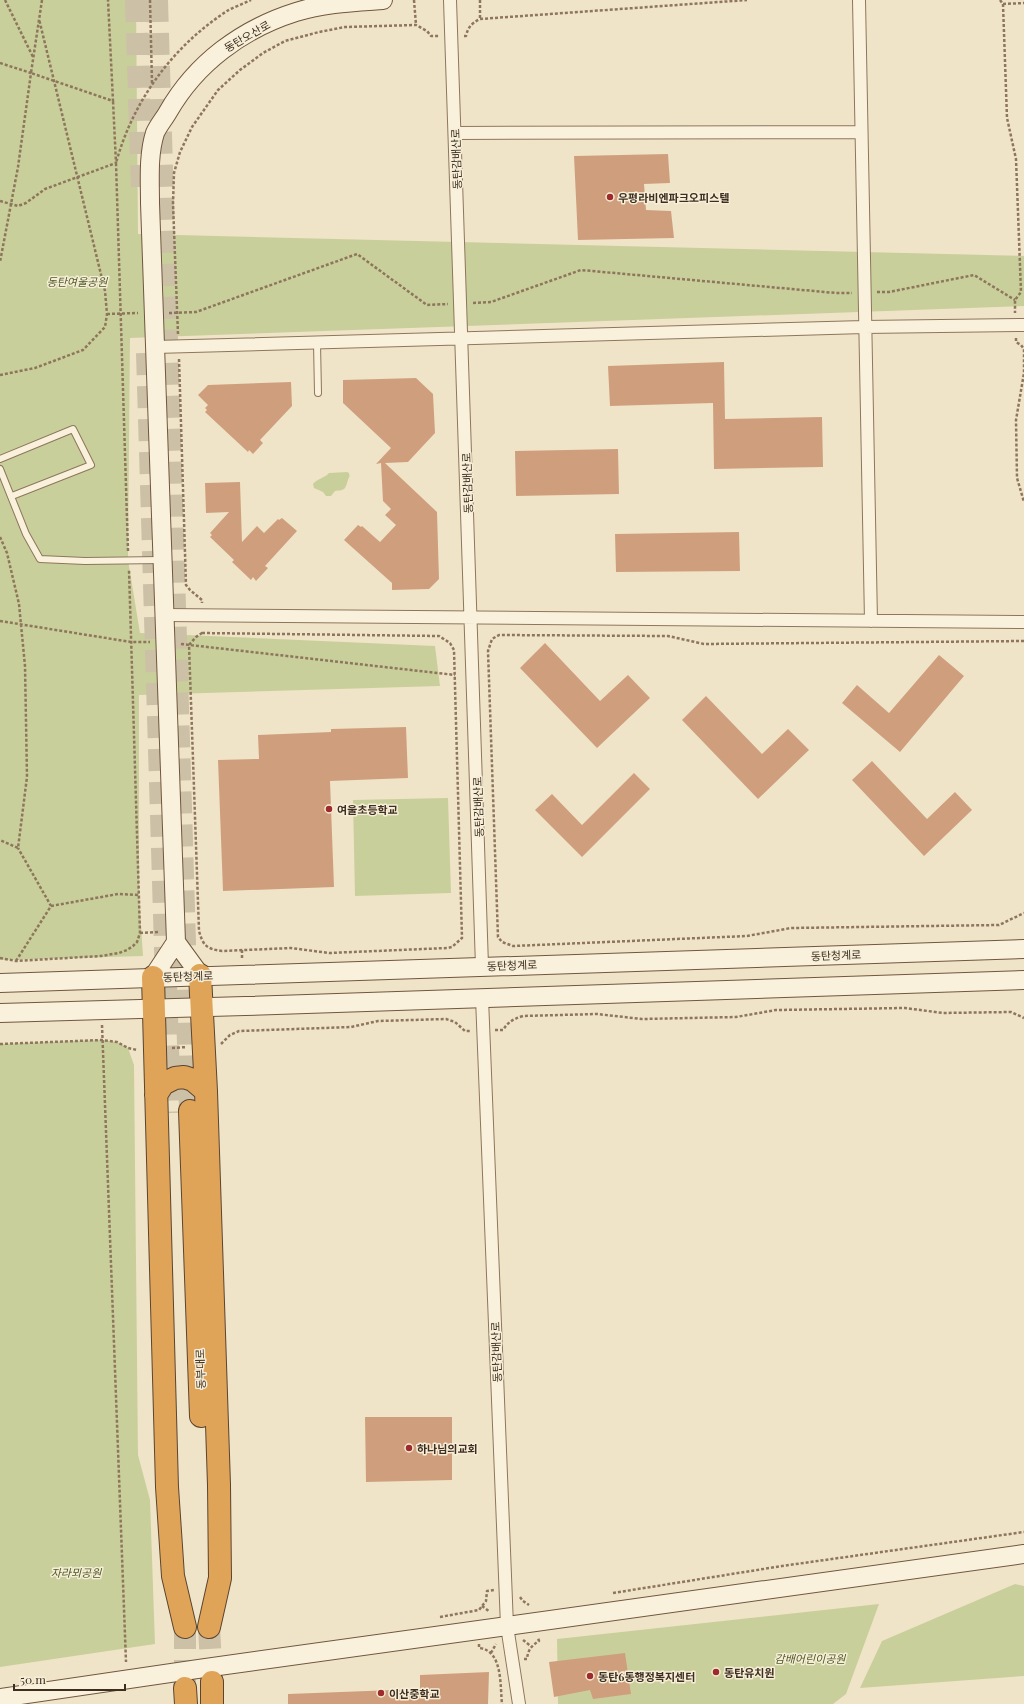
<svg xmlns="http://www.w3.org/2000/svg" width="1024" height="1704" viewBox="0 0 1024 1704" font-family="'Playfair Display','Noto Sans KR',serif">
	<rect width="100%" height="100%" fill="#f0e4c8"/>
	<path fill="#c9cf9b" d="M0,0H136L138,234L1024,256V306L130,338L128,560L140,633L435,646L440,686L139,695V895L143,956L0,960Z
		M347,472L349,473C350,479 350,474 348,480C345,489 346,490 335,491L331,496H326L323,492L314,488L313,484C318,478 325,478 329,473Z
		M448,798L451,893L355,896L353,800Z
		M102,1040L117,1042L128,1048L134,1065L138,1455L150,1500L155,1644L0,1667V1044Z
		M1015,1584L1024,1586V1676L860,1688L882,1641Z
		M879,1604L846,1694L833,1704H558L557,1639Z"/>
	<path fill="#cf9f7d" d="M668,154L670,183L644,184L646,210L671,211L674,238L578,240L574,156Z
		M724,362L725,419L822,417L823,467L714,469L713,403L610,406L608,366Z
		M416,378L433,394L435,433L408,462L385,463L437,512L439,579L429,589L392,590V583L344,540L358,525L361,527L362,526L380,542L396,525L385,515L391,509L383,501L381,463L376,464L391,448L343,403V380Z
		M291,382L292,406L260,440L263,443L253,454L249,450L248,452L205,412L207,410L205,408L208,405L198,395L208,385Z
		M618,449L619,494L516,496L515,451Z
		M240,482L242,542L257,526L264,533L278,519L279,520L282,518L297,531L265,566L268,568L256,581L253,577L251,580L232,562L234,560L210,537L212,535L210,533L229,512L206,513L205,483Z
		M739,532L740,571L616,572L615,534Z
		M545,643L600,701L628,675L650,698L597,748L520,668Z
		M939,655L964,676L900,752L842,703L857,685L889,713Z
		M706,696L762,754L788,729L809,750L758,799L682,720Z
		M406,727L408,778L330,781L334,887L223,891L218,760L259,759L258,735L331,732V729Z
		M872,761L927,819L955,792L972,810L924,856L852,780Z
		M634,773L650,789L582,857L535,810L552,794L582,825Z
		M365,1417H452V1480L366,1482Z
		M625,1653L631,1694L593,1699L590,1690L554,1697L549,1662Z
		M489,1672L488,1704H288V1694L420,1689V1675Z"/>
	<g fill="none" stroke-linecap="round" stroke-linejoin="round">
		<path stroke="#ccc0a6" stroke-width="22" stroke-dasharray="22 11" stroke-linecap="butt" d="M136,0L142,191
			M157,0L190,1111
			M147,353L170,1113
			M185,1627V1688
			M209,1627L212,1682"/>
		<defs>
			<path id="lane" d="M317,343L318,393
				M0,459L73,429L91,465L12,496
				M0,469L26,534L40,559L85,561L161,560"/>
			<path id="street" d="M450,0L482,966
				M859,0L871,621
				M455,133L861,132
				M155,347L864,327L1024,325
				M164,615L1024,622
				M482,998L507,1626L519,1704"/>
			<path id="secondary" d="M200,975L176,942L150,203C150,180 148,155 155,133C158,126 164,119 168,112C196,63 242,29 296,12C324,3 354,2 383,0
				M153,977L176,942
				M0,983L1024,949
				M0,1013L245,1006L1024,980
				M0,1698C341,1647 683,1602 1024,1554"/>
			<path id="highway" d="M200,975L206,1091L219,1485L220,1578L209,1627
				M153,977L167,1487L173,1576L185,1627
				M156,1095L163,1084L175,1078L184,1077L193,1080L206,1091
				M190,1111L201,1416
				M212,1682V1704
				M185,1688L186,1704"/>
		</defs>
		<use href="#lane" stroke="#8d765c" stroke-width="8"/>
		<use href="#street" stroke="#8d765c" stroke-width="14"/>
		<use href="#secondary" stroke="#6f573f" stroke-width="20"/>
		<use href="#highway" stroke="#5b4430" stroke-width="24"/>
		<path stroke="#8d765c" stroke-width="2.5" stroke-dasharray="3 2" stroke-linecap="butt" d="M5,0L33,57
			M42,0L31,73L113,101L108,0
			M150,0L152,83
			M414,0L416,25
			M480,0V19
			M1000,0L1003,4L1007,118L1016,159L1021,292L1015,300V313
			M1003,4L1024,3
			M464,36H466C468,27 472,23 480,19L747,0
			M0,63L31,73L18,167L0,262
			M0,201L18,206L26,203L45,189L116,163L113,101
			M877,292H889L974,275L1015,300
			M473,303L491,302L581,270L836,293H852
			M169,313L196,312L357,254L427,305L448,304
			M107,314L138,313
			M178,334L173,204L174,173L180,152L192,127L218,90L240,70L263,53L285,41L319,32L345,27L416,25L427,31L431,36H439
			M1016,338V342L1021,345L1024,349V373L1016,420L1017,478L1024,502
			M179,359L186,585L190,590L202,600V603
			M0,375L35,368L83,350L105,327L107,314L105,291L39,19
			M0,537L7,553L19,604L25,666L27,777L18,848L0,840
			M128,551L116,163C133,101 172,47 227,11C234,7 243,4 251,0
			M0,621L131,642H150
			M202,633L439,636L450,643L454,650L462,938L452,947L447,948L329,953L291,948L222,951C206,949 203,945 199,931L189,645L196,637Z
			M1024,641L704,644L668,636L499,635L492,639L488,651L498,937L502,942L513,946L747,936L791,928L999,925L1024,913
			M181,644L455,675
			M51,906L118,894L139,895
			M140,933L160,932
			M242,950V960
			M0,958L16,961L101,956L119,953L127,950L133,946L137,942L140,933L129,570
			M16,961L51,906L18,848
			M102,1025L126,1662
			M495,1030H503C508,1022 513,1019 523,1016L597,1014L642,1019L736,1017L776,1010L905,1008L943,1013L1011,1012L1024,1018
			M0,1044L102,1040L117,1042L128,1048L137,1050
			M221,1044L230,1035L239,1031L351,1027L378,1021L446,1019L455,1022L465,1031H470
			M172,1048L187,1047
			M613,1593L782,1566L1024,1532
			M520,1597L523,1601L529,1605
			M482,1606L490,1612
			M440,1617L479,1610L486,1601L487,1591L494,1590
			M523,1640L532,1647
			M479,1644V1648C503,1650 500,1686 502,1704
			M491,1653L496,1644
			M524,1659H527C528,1650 531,1646 539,1641L538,1638"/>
		<use href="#lane" stroke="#faf1dc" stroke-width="6"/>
		<use href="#street" stroke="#faf1dc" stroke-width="12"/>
		<use href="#secondary" stroke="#faf1dc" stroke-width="18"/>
		<use href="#highway" stroke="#e0a458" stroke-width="22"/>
	</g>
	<g fill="#9e2a2b" stroke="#f7eed8" stroke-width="1.5">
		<circle cx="610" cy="197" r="4"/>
		<circle cx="329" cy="809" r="4"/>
		<circle cx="409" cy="1448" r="4"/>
		<circle cx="716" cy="1672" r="4"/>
		<circle cx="590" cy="1676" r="4"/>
		<circle cx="381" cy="1693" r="4"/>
	</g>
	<g text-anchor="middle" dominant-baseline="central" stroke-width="3" stroke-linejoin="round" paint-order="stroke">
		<g font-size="11" fill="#3d2e20" stroke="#f7eed8">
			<text transform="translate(247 36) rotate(-30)">동탄오산로</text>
			<text transform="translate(456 159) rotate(-92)">동탄감배산로</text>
			<text transform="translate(467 483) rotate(-92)">동탄감배산로</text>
			<text transform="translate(478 807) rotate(-92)">동탄감배산로</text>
			<text transform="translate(836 955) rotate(-2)">동탄청계로</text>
			<text transform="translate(512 965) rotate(-2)">동탄청계로</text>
			<text transform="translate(188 976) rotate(-2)">동탄청계로</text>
			<text transform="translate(496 1352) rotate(-92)">동탄감배산로</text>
			<text transform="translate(200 1369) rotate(-92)">동부대로</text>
		</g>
		<g font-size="11" font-weight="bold" fill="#3d2e20" stroke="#f7eed8" text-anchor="start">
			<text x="618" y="197">우평라비엔파크오피스텔</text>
			<text x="337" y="809">여울초등학교</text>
			<text x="417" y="1448">하나님의교회</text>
			<text x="724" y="1672">동탄유치원</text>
			<text x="598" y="1676">동탄6동행정복지센터</text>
			<text x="389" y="1693">이산중학교</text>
		</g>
		<g font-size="11" font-style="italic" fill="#4d5a26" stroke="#f7eed8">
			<text x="77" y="281">동탄여울공원</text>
			<text x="76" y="1572">자라뫼공원</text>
			<text x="810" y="1658">감배어린이공원</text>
		</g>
	</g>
	<path d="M14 1684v6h111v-6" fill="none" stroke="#3d2e20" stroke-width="2"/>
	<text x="20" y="1684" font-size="12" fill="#3d2e20" stroke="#f7eed8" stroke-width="3" paint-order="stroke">50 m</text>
</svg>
